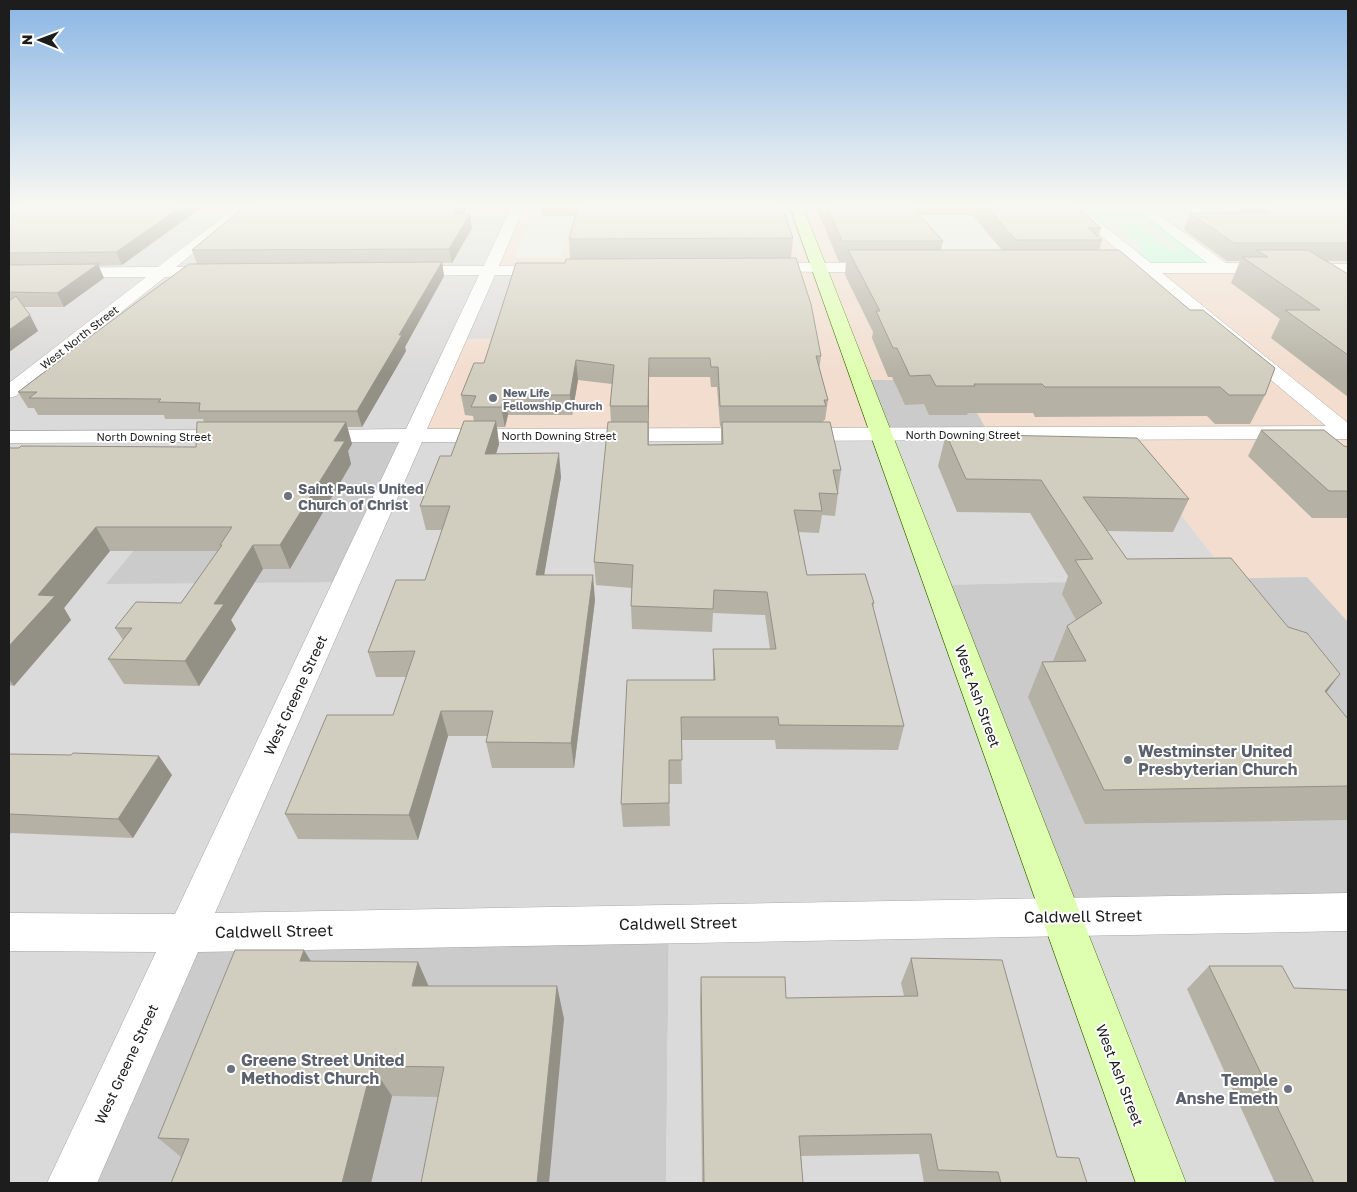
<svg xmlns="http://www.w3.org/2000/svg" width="1357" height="1192" viewBox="0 0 1357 1192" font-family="'Golos Text',sans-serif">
	<rect width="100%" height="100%" fill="#efefe2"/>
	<path fill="#dbdada" d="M9,207H419L514,216L594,270L414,435L1118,433L1231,579L937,585L1060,916L1348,912V1183H666L669,924L186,933L72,1183H9Z"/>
	<path fill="#f2ddcf" d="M75,207H244L231,217L59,216Z
		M419,207H1348V622L1307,577L1231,579L1118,433L414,435L458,339L577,338L594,270L489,271L514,216H413Z"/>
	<path fill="#cbcbcb" d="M860,380H958L989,434H880Z
		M414,435L346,582L106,584L229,436Z
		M1307,577L1348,622V912L1060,916L936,585Z
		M669,923L666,1183H72L186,933Z"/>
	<path fill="#bafed7" d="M1073,207H1140L1223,268H1146Z"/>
	<path fill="#e9e9e9" d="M782,207H787L803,253H798Z
		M1147,207H1220L1249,229H1179Z
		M533,216H588L618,227L570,229L561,258H513Z
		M974,217L1008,260H938L873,218Z
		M1115,224L1144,248L1137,252L1102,225Z
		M1137,225H1150L1183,252L1168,248Z"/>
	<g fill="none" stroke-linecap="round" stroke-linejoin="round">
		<defs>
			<path id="street" d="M236,207H250L176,267H215L220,269L223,272L220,275L165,277L16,396L9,398V383L146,277H9V268L158,267Z
				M511,207H524L499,266L552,265L557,267L560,270L557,273L552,275H495L427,429L1326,426L1143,273L1098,271L1095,268L1098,265L1133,263L1067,207H1081L1151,263H1207L1134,207H1149L1226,263L1348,264V273H1162L1348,423V439L422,442L215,913L1348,893V931L198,952L97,1183H47L156,952L9,951V913L175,914L399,442H313L305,441L302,436L305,431L313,430L406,429L479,275L405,276L400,274L397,271L400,268L405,266H484Z
				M763,263H882L887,265L890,268L887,271L882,273L758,271L755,268L758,265Z
				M235,430L243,431L246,436L243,441L235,442L9,443V431Z"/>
			<path id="secondary" d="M790,207H803L1186,1183H1136Z"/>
		</defs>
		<use href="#street" stroke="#a4a4a4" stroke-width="1"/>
		<use href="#secondary" stroke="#407800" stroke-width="1"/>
		<use href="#street" fill="#fff" fill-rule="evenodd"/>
		<use href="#secondary" fill="#dfffb0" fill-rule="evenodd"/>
	</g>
	<path fill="#b5b1a4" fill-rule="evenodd" d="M22,207H202L122,265L98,266L104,278L64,307H24L38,331L9,352V217L23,210Z
		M244,207H468L464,214L472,228L452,263H442L444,276L405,347L406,351L362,427H347L352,444L348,451L351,464L290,569H263L231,620L236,629L199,686L124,684L108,659L123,640L115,628L181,603L218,551H110L64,608L71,620L14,686L9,685V448L196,447L204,422L203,419H165L164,415H38L34,408H28L18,392L61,359V358L197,264L192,250Z
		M541,207H782L793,238L791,258L821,356L819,370L828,400L825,420H824L823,422L841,470L835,516L822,515L819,533L798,532L807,575L874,603L873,608L904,726L898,750L776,749L775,740H681L682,784H669L670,826L623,827L621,804L627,680H713V649H770L765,615L713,613L712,632L632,629L631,606L632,588L596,585L594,562L611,422L610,406L612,384L578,380L572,415H508L505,427H497L499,444L496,454L561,477L544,575L595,600L574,768H492L486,742L488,736H448L418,840L298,839L285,814L393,715L406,677H376L368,652L425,580L442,530H426L420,506L451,456L474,421L473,416L465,415L461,395L484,363L565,263L570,259L569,239L576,216H542ZM649,377H710L711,387H717L720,426H721V444L649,445Z
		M816,207H1077L1101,228L1098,237L1102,240L1099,250L1265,395L1250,424H1215L1207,416L1035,417L1033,413H968L967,415H929L924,404L905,405L892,377H888L872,338L873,332L845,275L846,262H839ZM920,215H972L1002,250H941L943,241Z
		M1241,207H1348V261H1327L1348,274V397L1271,338L1280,319L1231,283L1240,261H1227L1184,230L1190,213L1239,212Z
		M1261,430L1348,447V518H1312L1248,456Z
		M946,434L1189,499L1173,532L1107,531L1127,559L1327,692L1348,719V820L1085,824L1028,697L1042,662L1053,661L1067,626L1076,620L1062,594L1068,576L1030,513L957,512L938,466Z
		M9,754L172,775L133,838L11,833L9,836Z
		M911,958L1057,1157L1087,1183H924L919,1154L801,1156L803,1183H702L700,1002L701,977L786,998L904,996L901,983Z
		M311,961L418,962L428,986H557L564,1019L438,1097L392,1096L371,1183H171L181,1157L158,1138Z
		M1209,966L1294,988L1348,1183H1275L1187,989Z"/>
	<path fill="#939086" d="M181,207H202L122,265L116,252Z
		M458,207H468L456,228L454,214Z
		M470,214L472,228L452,263L449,249Z
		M442,262L444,276L405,347L406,351L362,427L357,411L399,335Z
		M98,264L104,278L64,307L57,293Z
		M30,315L38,331L9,352V330Z
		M649,358V426L648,406Z
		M576,360L578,380L572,415L570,395Z
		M505,395L508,415L505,427L501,407Z
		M496,421L499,444L489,477L485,454Z
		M346,422L352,444L348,451L351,464L290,569L280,545L334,441Z
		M559,453L561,477L540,599L536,575Z
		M96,527L110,551L64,608L71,620L14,686L9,679V646L38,595Z
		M253,545L263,569L231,620L236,629L199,686L185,661L214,604Z
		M593,575L595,600L574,768L571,743Z
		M1340,674L1314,709L1325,691Z
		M441,711L448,736L418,840L409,815Z
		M159,756L172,775L133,838L118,819Z
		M304,950L325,984L300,961Z
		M418,962L433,996L412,986Z
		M557,986L564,1019L549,1183H537Z
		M372,1066L392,1096L371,1183H342Z"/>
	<path fill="#d2cebf" stroke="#939086" d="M22,207H181L116,252L9,253V217L23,210Z
		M244,207H458L454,214H470L449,249L192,250Z
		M578,207H782L793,238L569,239Z
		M827,207H912L943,241H842Z
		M987,207H1077L1101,228H1088L1102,240H1016Z
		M1259,207H1348V243H1234L1190,213L1268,212Z
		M848,250H1119L1190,310H1203L1275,368L1265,395H1229L1220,387H1045L1042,384H974L975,386H936L930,375L910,376L897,348H893L876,311H880Z
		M1256,250H1308L1348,274V355L1285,310H1320L1242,257H1268Z
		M796,258L811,304L821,356H816L828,400H824L826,406H720L718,367H711L710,358H649L648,406H610L614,365L576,360L570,395H505L501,407H471L476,396L461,395L474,363H484L516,263H565L566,259Z
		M442,262L399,335H402L357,411H199L200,403L158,402L161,399L29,398L37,392H18L63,358H61L189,264Z
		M98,264L57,293L9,292V265Z
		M16,296L30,315L9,330V301Z
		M464,421H496L485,454L559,453L536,575H593L571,743L486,742L493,711H441L409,815L285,814L327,715H393L415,651L368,652L396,580H425L450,506H420L440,456H451Z
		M197,422H346L334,441H345L280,545H253L214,604H224L185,661L108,659L132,628H115L136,602L181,603L222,545H220L232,527H96L38,595L55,596L9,646V448H19L21,446L196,447Z
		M608,422H648V445L723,444L722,422H830L841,470H833L838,494L819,493L822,511L794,510L807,575L865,574L874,603H872L904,726L779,725L778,717H681L682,760H669V803L621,804L627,680H715L713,649H776L767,592L714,590L713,609L631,606L633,565L594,562Z
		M1261,430H1324L1344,446L1348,447V491H1329Z
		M946,434L1137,438L1189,499L1083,497L1127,559L1231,558L1288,627L1307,633L1340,674L1325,691L1348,719V786L1104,790L1042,662L1086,661L1067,626L1102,603L1075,560L1093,559L1041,480L966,479Z
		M73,753L159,756L118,819L9,814V754L71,755Z
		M235,950H304L300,961L418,962L412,986H557L537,1183H421L444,1067L372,1066L342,1183H171L189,1139L158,1138Z
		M911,958L1002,960L1057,1157L1079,1158L1087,1183H1001L998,1172L938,1170L931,1134L799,1136L803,1183H704L701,977H785L786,998L918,996Z
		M1209,966H1282L1294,988L1348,990V1183H1314Z"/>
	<linearGradient id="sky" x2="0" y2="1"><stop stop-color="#8ab6e5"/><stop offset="0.55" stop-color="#f8f8f2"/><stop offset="1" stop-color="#f8f8f2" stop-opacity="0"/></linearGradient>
	<rect width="1357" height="374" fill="url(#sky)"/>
	<g fill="#6b7280" stroke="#fff" stroke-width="2">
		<circle cx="493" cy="398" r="5"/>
		<circle cx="288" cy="496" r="5"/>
		<circle cx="1128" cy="760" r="5"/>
		<circle cx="231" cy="1069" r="5"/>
		<circle cx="1288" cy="1089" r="5"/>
	</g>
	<g text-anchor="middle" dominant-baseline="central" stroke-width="4" stroke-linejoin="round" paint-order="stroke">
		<g font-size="11" fill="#1d1d1d" stroke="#fff">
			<text transform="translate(79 337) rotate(-38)">West North Street</text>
			<text x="963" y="434">North Downing Street</text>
			<text x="559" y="435">North Downing Street</text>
			<text x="154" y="436">North Downing Street</text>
		</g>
		<g font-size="11" font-weight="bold" fill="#5b616d" stroke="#fff" text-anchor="start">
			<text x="503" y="392">New Life<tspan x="503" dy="13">Fellowship Church</tspan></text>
		</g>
		<g font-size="14" font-weight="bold" fill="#5b616d" stroke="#fff" text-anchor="start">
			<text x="298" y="488">Saint Pauls United<tspan x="298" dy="16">Church of Christ</tspan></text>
		</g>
		<g font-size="14" fill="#1d1d1d" stroke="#fff">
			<text transform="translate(295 695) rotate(-65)">West Greene Street</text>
			<text transform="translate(978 696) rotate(70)">West Ash Street</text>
			<text transform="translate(126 1064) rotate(-65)">West Greene Street</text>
			<text transform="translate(1120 1075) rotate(69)">West Ash Street</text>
		</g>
		<g font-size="16" font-weight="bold" fill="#5b616d" stroke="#fff" text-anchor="start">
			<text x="1138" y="751">Westminster United<tspan x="1138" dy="18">Presbyterian Church</tspan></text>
			<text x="241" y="1060">Greene Street United<tspan x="241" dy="18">Methodist Church</tspan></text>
			<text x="1278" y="1080" text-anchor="end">Temple<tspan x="1278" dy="18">Anshe Emeth</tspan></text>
		</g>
		<g font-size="16" fill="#1d1d1d" stroke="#fff">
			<text transform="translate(1083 916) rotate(-1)">Caldwell Street</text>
			<text transform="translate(678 923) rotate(-1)">Caldwell Street</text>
			<text transform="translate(274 931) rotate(-1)">Caldwell Street</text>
		</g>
	</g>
	<rect width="1357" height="1192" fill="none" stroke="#1d1d1d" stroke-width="20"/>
	<g transform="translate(40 40) rotate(271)" stroke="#ffffff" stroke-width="4" paint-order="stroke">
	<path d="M0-4L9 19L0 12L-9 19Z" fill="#1d1d1d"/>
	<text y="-8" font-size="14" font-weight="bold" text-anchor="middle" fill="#1d1d1d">N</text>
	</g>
</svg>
